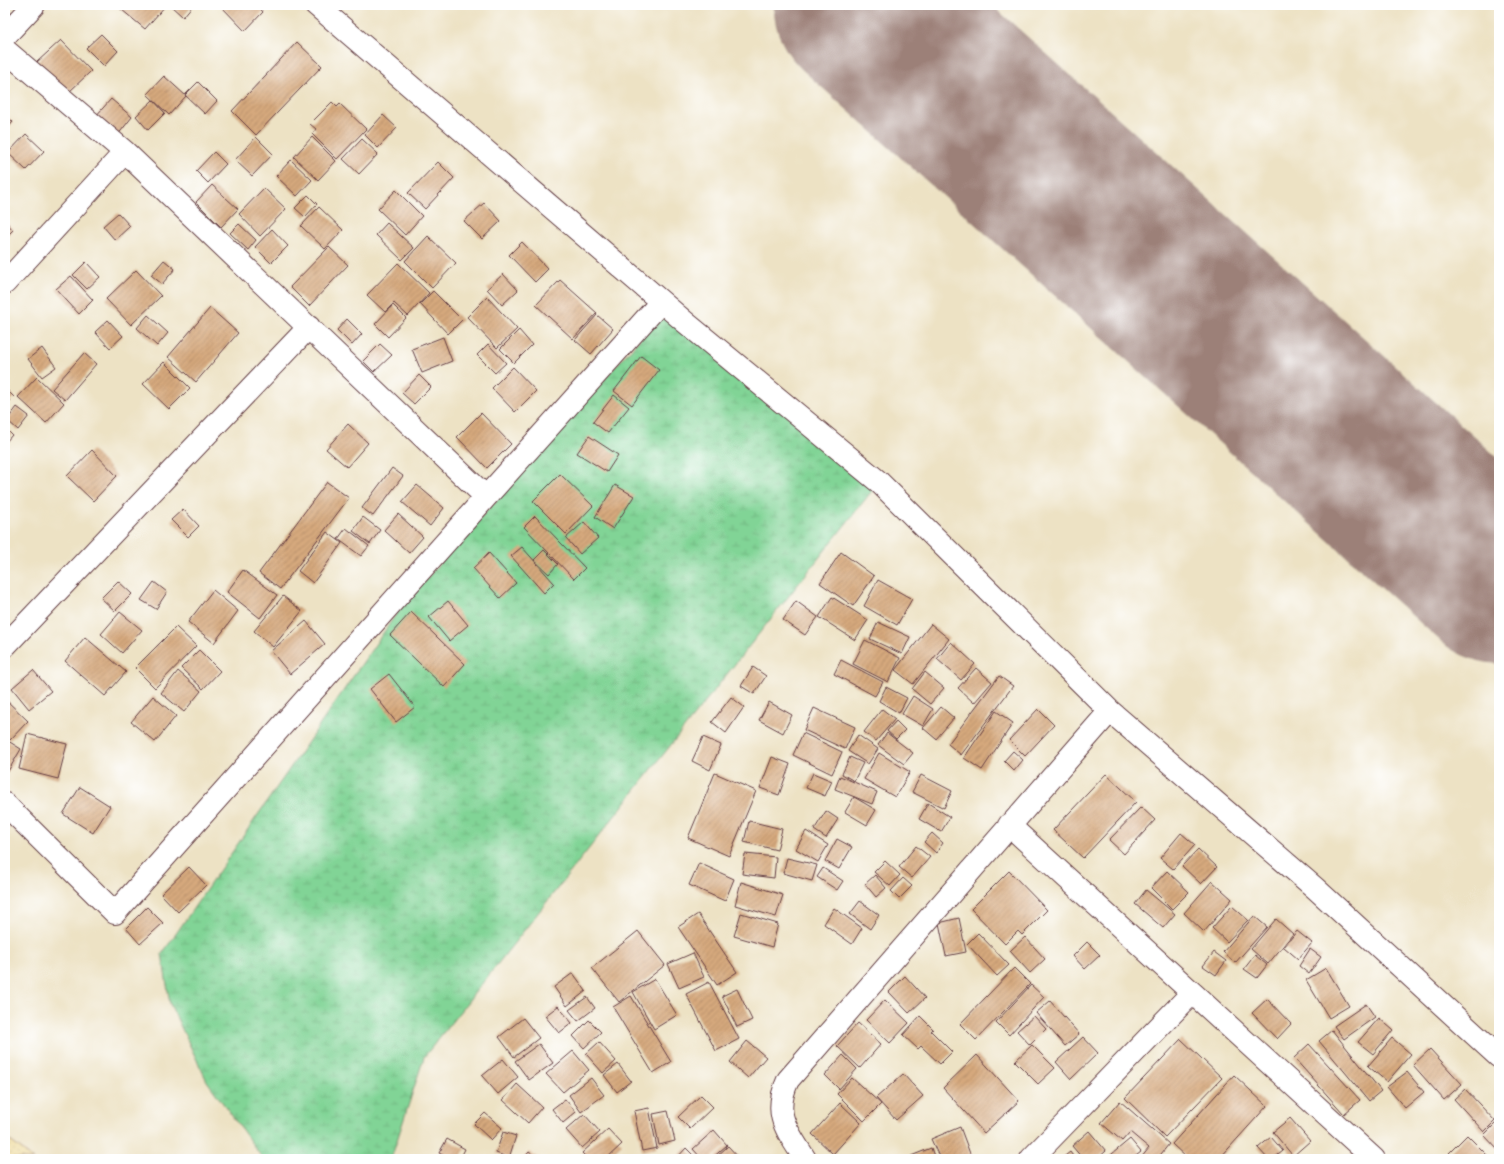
<svg xmlns="http://www.w3.org/2000/svg" width="1504" height="1164" viewBox="0 0 1504 1164" font-family="Dekko,sans-serif">
	<defs>
		<pattern id="wetland-marsh" width="20" height="14" patternUnits="userSpaceOnUse"><rect width="20" height="14" fill="#81d496"/><path d="M1 5h8M5 5V1M11 12h8M15 12V8" fill="none" stroke="#71b681"/></pattern>
		<pattern id="sand-dots" width="8" height="8" patternUnits="userSpaceOnUse"><rect width="8" height="8" fill="#eeda9e"/><path d="M2 2h.1M6 6h.1" fill="none" stroke="#cebb88" stroke-width="1.8" stroke-linecap="round"/></pattern>
		<pattern id="building-hatch" width="6" height="6" patternUnits="userSpaceOnUse"><rect width="6" height="6" fill="#d6a97d"/><path d="M-1 1l2-2M0 6l6-6M5 7l2-2" fill="none" stroke="#b08967"/></pattern>
	</defs>
	<rect width="100%" height="100%" fill="#fff"/>
	<filter id="ink" filterUnits="userSpaceOnUse"><feTurbulence type="fractalNoise" baseFrequency=".025" numOctaves="2"/><feDisplacementMap in="SourceGraphic" scale="8" xChannelSelector="R" yChannelSelector="G"/><feConvolveMatrix kernelMatrix="1 2 1 2 8 2 1 2 1" color-interpolation-filters="sRGB"/></filter>
	<filter id="wash" filterUnits="userSpaceOnUse"><feTurbulence type="fractalNoise" baseFrequency=".012" numOctaves="4" result="noise"/><feDisplacementMap in="SourceGraphic" scale="16" xChannelSelector="R" yChannelSelector="G"/><feGaussianBlur stdDeviation="0.9" result="paint"/><feColorMatrix in="noise" values="0 0 0 0 0 0 0 0 0 0 0 0 0 0 0 0 0 1.4 0 .05"/><feComposite in="paint" operator="in"/></filter>
	<g filter="url(#wash)">
		<rect width="100%" height="100%" fill="#ede2c4"/>
		<path fill="url(#wetland-marsh)" stroke="#667a60" d="M664,312L879,482L424,1057L391,1159H263L207,1081L170,1004L162,954L401,607Z"/>
		<path fill="url(#sand-dots)" stroke="#9c7c64" d="M5,1137L34,1159H5Z"/>
		<g fill="none" stroke-linecap="round" stroke-linejoin="round">
			<path stroke="#9c8078" stroke-width="175" d="M861,5L1499,576"/>
		</g>
		<g id="blocks">
			<path fill="url(#building-hatch)" d="M116,5H166L145,29Z
				M170,5H193L183,17Z
				M220,5H257L263,12L245,31Z
				M101,34L118,51L104,66L86,48Z
				M61,40L91,71L67,94L37,62Z
				M297,42L322,66L256,135L232,111Z
				M164,76L186,96L169,115L147,94Z
				M198,82L217,101L205,114L185,95Z
				M111,99L132,117L117,136L95,117Z
				M153,100L165,113L148,130L136,116Z
				M332,102L337,107L340,104L366,129L337,159L312,134L316,129L310,124Z
				M5,115L13,122L5,131Z
				M383,115L397,128L378,148L365,135Z
				M26,134L44,151L26,170L8,153Z
				M256,137L273,154L252,176L235,160Z
				M312,137L336,161L318,180L294,157Z
				M362,139L378,154L359,174L343,159Z
				M214,152L226,164L208,183L196,171Z
				M291,160L312,180L297,196L276,176Z
				M438,162L454,178L425,209L408,193Z
				M212,185L238,209L221,227L196,202Z
				M264,188L286,209L260,236L239,214Z
				M396,190L422,216L405,235L378,209Z
				M308,195L317,204L305,217L295,208Z
				M484,203L501,221L482,239L464,221Z
				M319,207L343,230L325,249L301,226Z
				M118,213L130,226L115,240L103,226Z
				M5,221L13,230L5,238Z
				M387,223L414,248L402,260L376,235Z
				M239,224L256,240L248,250L230,233Z
				M272,229L288,246L271,263L255,247Z
				M428,236L456,263L432,288L405,261Z
				M522,242L548,269L535,282L509,255Z
				M329,247L348,265L309,306L290,287Z
				M164,260L175,269L162,284L151,275Z
				M86,262L100,277L87,289L73,275Z
				M398,263L429,293L408,316L394,303L385,312L367,295Z
				M136,270L161,296L131,325L106,299Z
				M503,274L518,290L502,305L487,289Z
				M71,276L93,300L79,314L56,289Z
				M560,280L597,313L573,339L536,305Z
				M433,291L462,320L448,334L420,304Z
				M487,297L517,329L497,348L467,317Z
				M393,305L406,318L388,337L375,324Z
				M210,308L238,333L196,382L168,357Z
				M148,315L168,333L157,346L137,328Z
				M597,315L613,329L591,354L575,340Z
				M347,319L362,334L352,345L337,330Z
				M108,320L123,336L110,348L95,332Z
				M519,330L532,345L514,363L500,349Z
				M443,337L452,361L422,373L412,349Z
				M380,344L392,355L374,372L363,361Z
				M488,344L506,363L495,373L477,355Z
				M42,348L56,367L42,377L28,359Z
				M84,353L96,364L65,400L52,389Z
				M641,356L659,370L632,405L614,391Z
				M164,362L190,388L169,409L143,384Z
				M513,367L536,391L515,412L492,388Z
				M419,375L431,387L414,404L402,393Z
				M37,377L64,403L46,423L18,397Z
				M5,388L14,397L5,406Z
				M614,395L629,407L608,433L593,422Z
				M17,407L29,416L18,430L7,420Z
				M481,413L511,444L487,468L457,437Z
				M348,424L368,443L347,467L326,449Z
				M5,428L12,435L5,443Z
				M589,436L618,455L607,472L577,453Z
				M92,450L117,476L93,501L67,476Z
				M392,468L403,476L373,516L362,508Z
				M560,474L593,506L566,534L533,501Z
				M327,482L349,498L280,589L259,573Z
				M417,485L444,508L430,526L402,502Z
				M615,485L634,496L613,529L595,517Z
				M183,509L199,526L188,537L171,520Z
				M398,514L423,537L409,553L384,530Z
				M535,516L585,568L574,579L524,527Z
				M363,517L380,530L370,544L353,531Z
				M584,522L598,538L580,554L566,538Z
				M346,528L369,546L361,556L338,539Z
				M327,532L342,543L313,583L298,571Z
				M522,547L554,583L544,593L511,556Z
				M544,550L558,564L549,574L534,560Z
				M841,552L874,576L853,606L820,583Z
				M489,553L516,583L500,598L473,568Z
				M243,570L277,595L260,618L227,592Z
				M878,580L912,599L897,625L864,606Z
				M118,581L132,594L115,611L101,598Z
				M154,582L167,592L156,609L141,600Z
				M213,590L238,611L214,643L188,622Z
				M283,596L302,611L273,647L254,631Z
				M832,597L868,620L855,640L819,617Z
				M448,601L468,625L449,641L429,617Z
				M796,601L818,617L805,635L783,620Z
				M120,612L142,630L122,653L101,634Z
				M411,612L465,664L444,687L390,635Z
				M306,621L325,644L290,674L271,651Z
				M878,622L910,637L902,654L870,639Z
				M931,624L949,639L913,684L895,670Z
				M176,627L196,646L155,688L135,668Z
				M85,637L126,672L105,696L65,661Z
				M865,640L900,658L888,682L853,664Z
				M951,642L975,664L961,680L937,659Z
				M199,650L220,671L203,689L181,668Z
				M841,660L883,682L875,696L834,674Z
				M753,667L766,676L754,694L741,686Z
				M976,668L992,682L974,703L958,688Z
				M33,670L51,691L29,709L12,688Z
				M178,671L201,691L184,712L161,693Z
				M925,672L944,688L930,704L912,689Z
				M389,674L415,707L396,722L370,689Z
				M999,676L1013,686L961,755L948,744Z
				M886,687L907,698L899,713L879,701Z
				M153,696L176,716L155,742L131,722Z
				M913,696L933,709L923,726L902,714Z
				M731,697L744,707L726,733L712,722Z
				M5,699L28,721L10,740L5,735Z
				M769,702L792,715L783,733L759,720Z
				M941,707L954,718L936,739L923,728Z
				M814,708L855,727L845,749L804,730Z
				M882,709L895,719L876,741L864,732Z
				M1038,709L1054,725L1025,756L1009,740Z
				M996,711L1013,723L982,770L964,758Z
				M896,721L905,730L896,739L887,731Z
				M803,733L842,752L832,774L793,755Z
				M887,733L913,753L904,764L878,745Z
				M27,734L67,744L58,779L19,769Z
				M858,735L878,749L868,764L848,751Z
				M703,737L721,745L710,770L692,761Z
				M5,739L21,749L7,773L5,771Z
				M1013,751L1023,760L1014,771L1004,761Z
				M879,753L910,772L895,797L864,779Z
				M772,757L790,764L779,795L760,788Z
				M850,757L863,763L854,781L842,774Z
				M715,773L756,791L729,856L688,838Z
				M813,773L832,781L825,796L806,788Z
				M1106,774L1136,802L1083,858L1053,830Z
				M921,775L952,791L944,808L912,792Z
				M840,776L877,792L872,804L835,789Z
				M80,787L110,806L93,833L63,814Z
				M854,797L876,810L867,825L845,812Z
				M928,803L950,817L941,832L919,819Z
				M1141,807L1155,820L1124,854L1109,840Z
				M826,811L838,819L826,838L814,830Z
				M749,821L782,829L777,850L744,842Z
				M806,831L828,845L818,862L796,849Z
				M932,833L943,843L936,853L924,842Z
				M1181,833L1195,845L1173,869L1160,858Z
				M837,839L852,847L839,869L825,861Z
				M916,846L930,857L912,878L899,867Z
				M1198,849L1217,867L1201,884L1182,866Z
				M745,854L776,857L774,878L742,874Z
				M787,858L817,865L812,881L783,873Z
				M885,861L900,875L890,886L874,872Z
				M699,863L734,879L725,901L689,885Z
				M189,867L206,885L178,912L161,894Z
				M823,868L843,881L837,890L817,877Z
				M1009,871L1047,910L1022,935L1018,931L1005,944L971,909Z
				M1167,871L1189,892L1172,909L1151,888Z
				M875,875L886,888L876,897L865,884Z
				M903,878L912,886L899,899L891,891Z
				M1212,881L1232,899L1204,932L1184,913Z
				M741,882L783,895L776,917L735,905Z
				M1146,890L1175,914L1163,928L1135,904Z
				M860,901L879,915L870,929L850,914Z
				M1232,906L1248,920L1227,942L1212,928Z
				M147,907L163,923L140,944L126,928Z
				M834,908L862,928L852,944L824,924Z
				M741,913L778,924L772,947L734,936Z
				M698,914L737,972L717,985L678,927Z
				M1254,916L1267,927L1235,963L1223,952Z
				M959,918L966,952L946,956L939,923Z
				M1276,919L1293,934L1268,964L1251,949Z
				M638,931L665,965L619,1002L592,968Z
				M1297,931L1312,943L1298,959L1284,947Z
				M978,933L1009,965L997,976L967,944Z
				M1025,937L1045,959L1030,973L1010,951Z
				M1087,942L1100,955L1085,969L1073,956Z
				M1310,949L1321,957L1309,974L1299,966Z
				M1214,952L1226,961L1216,975L1203,966Z
				M693,953L704,977L679,988L668,964Z
				M1255,955L1267,965L1257,978L1244,969Z
				M1014,968L1030,984L976,1040L960,1024Z
				M1326,968L1349,1006L1329,1018L1306,980Z
				M573,973L586,991L567,1006L554,987Z
				M905,976L925,998L909,1013L889,992Z
				M655,979L677,1015L654,1029L633,992Z
				M709,982L739,1039L716,1051L686,994Z
				M1031,985L1044,997L1009,1035L996,1022Z
				M737,989L752,1020L737,1027L722,996Z
				M631,996L671,1062L653,1073L613,1007Z
				M587,997L595,1008L578,1021L569,1010Z
				M1267,999L1291,1024L1277,1039L1252,1013Z
				M885,1000L909,1023L890,1043L866,1020Z
				M1050,1001L1079,1034L1065,1046L1036,1013Z
				M1366,1004L1375,1017L1344,1039L1334,1026Z
				M558,1006L572,1023L559,1033L545,1016Z
				M920,1016L933,1029L931,1031L952,1052L940,1064L921,1046L918,1049L903,1035Z
				M1034,1016L1046,1029L1030,1045L1017,1031Z
				M523,1018L539,1038L514,1057L499,1037Z
				M1379,1018L1393,1030L1373,1054L1358,1042Z
				M589,1020L601,1032L584,1048L573,1036Z
				M858,1023L881,1044L860,1068L837,1046Z
				M1332,1030L1381,1091L1369,1101L1319,1041Z
				M1083,1037L1098,1053L1071,1079L1056,1062Z
				M1392,1038L1411,1054L1387,1082L1368,1066Z
				M1181,1039L1222,1078L1165,1137L1125,1098Z
				M747,1041L766,1057L748,1078L730,1062Z
				M599,1042L616,1061L603,1073L586,1054Z
				M539,1044L553,1063L529,1080L515,1061Z
				M1309,1044L1360,1100L1344,1114L1294,1058Z
				M1032,1045L1055,1068L1038,1084L1015,1061Z
				M1430,1049L1462,1084L1444,1100L1413,1065Z
				M573,1051L589,1070L563,1092L546,1074Z
				M843,1055L857,1069L839,1089L825,1075Z
				M977,1055L1019,1101L984,1133L943,1088Z
				M503,1059L518,1077L498,1094L482,1076Z
				M618,1064L631,1081L617,1092L604,1075Z
				M1407,1072L1424,1092L1405,1108L1387,1087Z
				M903,1074L923,1096L896,1120L876,1098Z
				M1234,1075L1267,1106L1219,1159H1188L1172,1144Z
				M591,1078L604,1095L581,1112L569,1095Z
				M852,1078L881,1104L864,1121L837,1094Z
				M517,1084L542,1107L528,1123L503,1100Z
				M1465,1089L1495,1121L1484,1132L1454,1099Z
				M701,1095L713,1107L690,1129L678,1117Z
				M565,1099L576,1112L563,1123L552,1109Z
				M1120,1101L1169,1144L1157,1159H1142L1141,1158L1149,1148L1130,1132L1122,1141L1101,1123Z
				M840,1103L861,1123L833,1154L812,1134Z
				M649,1108L657,1148L642,1151L634,1111Z
				M668,1111L675,1141L659,1145L653,1114Z
				M485,1113L502,1128L491,1140L474,1124Z
				M584,1114L600,1132L582,1148L566,1130Z
				M1290,1118L1310,1141L1293,1156L1273,1132Z
				M1496,1123L1499,1126V1151L1484,1135Z
				M960,1127L972,1159H940L931,1139Z
				M608,1129L622,1144L606,1159H588L582,1153Z
				M714,1130L727,1145L711,1159H702L693,1149Z
				M1089,1131L1106,1151L1097,1159H1083L1072,1146Z
				M503,1132L516,1136L509,1158L496,1153Z
				M1467,1135L1487,1155L1482,1159H1455L1449,1153Z
				M1271,1137L1283,1151L1273,1159H1268L1258,1148Z
				M447,1139L465,1149L460,1159H450L439,1153Z
				M1130,1139L1141,1152L1132,1159H1106Z
				M728,1146L740,1159H714Z
				M686,1148L697,1159H676Z
				M931,1148L935,1159H912L911,1156Z
				M529,1152L539,1159H523Z
				M1070,1152L1075,1159H1061Z"/>
		</g>
	</g>
	<g filter="url(#ink)">
		<use href="#blocks" fill-opacity="0" stroke="#623c42" stroke-width="1"/>
		<g fill="none" stroke-linecap="round" stroke-linejoin="round">
			<defs>
				<path id="minor" d="M316,5L685,322L879,482L1110,711L1315,888L1499,1057
					M5,36L34,5
					M5,50L125,152L486,497
					M5,283L125,152
					M5,646L309,327
					M5,804L115,913L486,497L661,302
					M1009,825L1374,1159
					M805,1159C787,1130 772,1115 788,1080L1110,711
					M1031,1159L1192,993"/>
			</defs>
			<use href="#minor" stroke="#623c42" stroke-width="24"/>
			<use href="#minor" stroke="#fff" stroke-width="22"/>
		</g>
	</g>
	<rect width="1504" height="1164" fill="none" stroke="#fff" stroke-width="20"/>
</svg>
